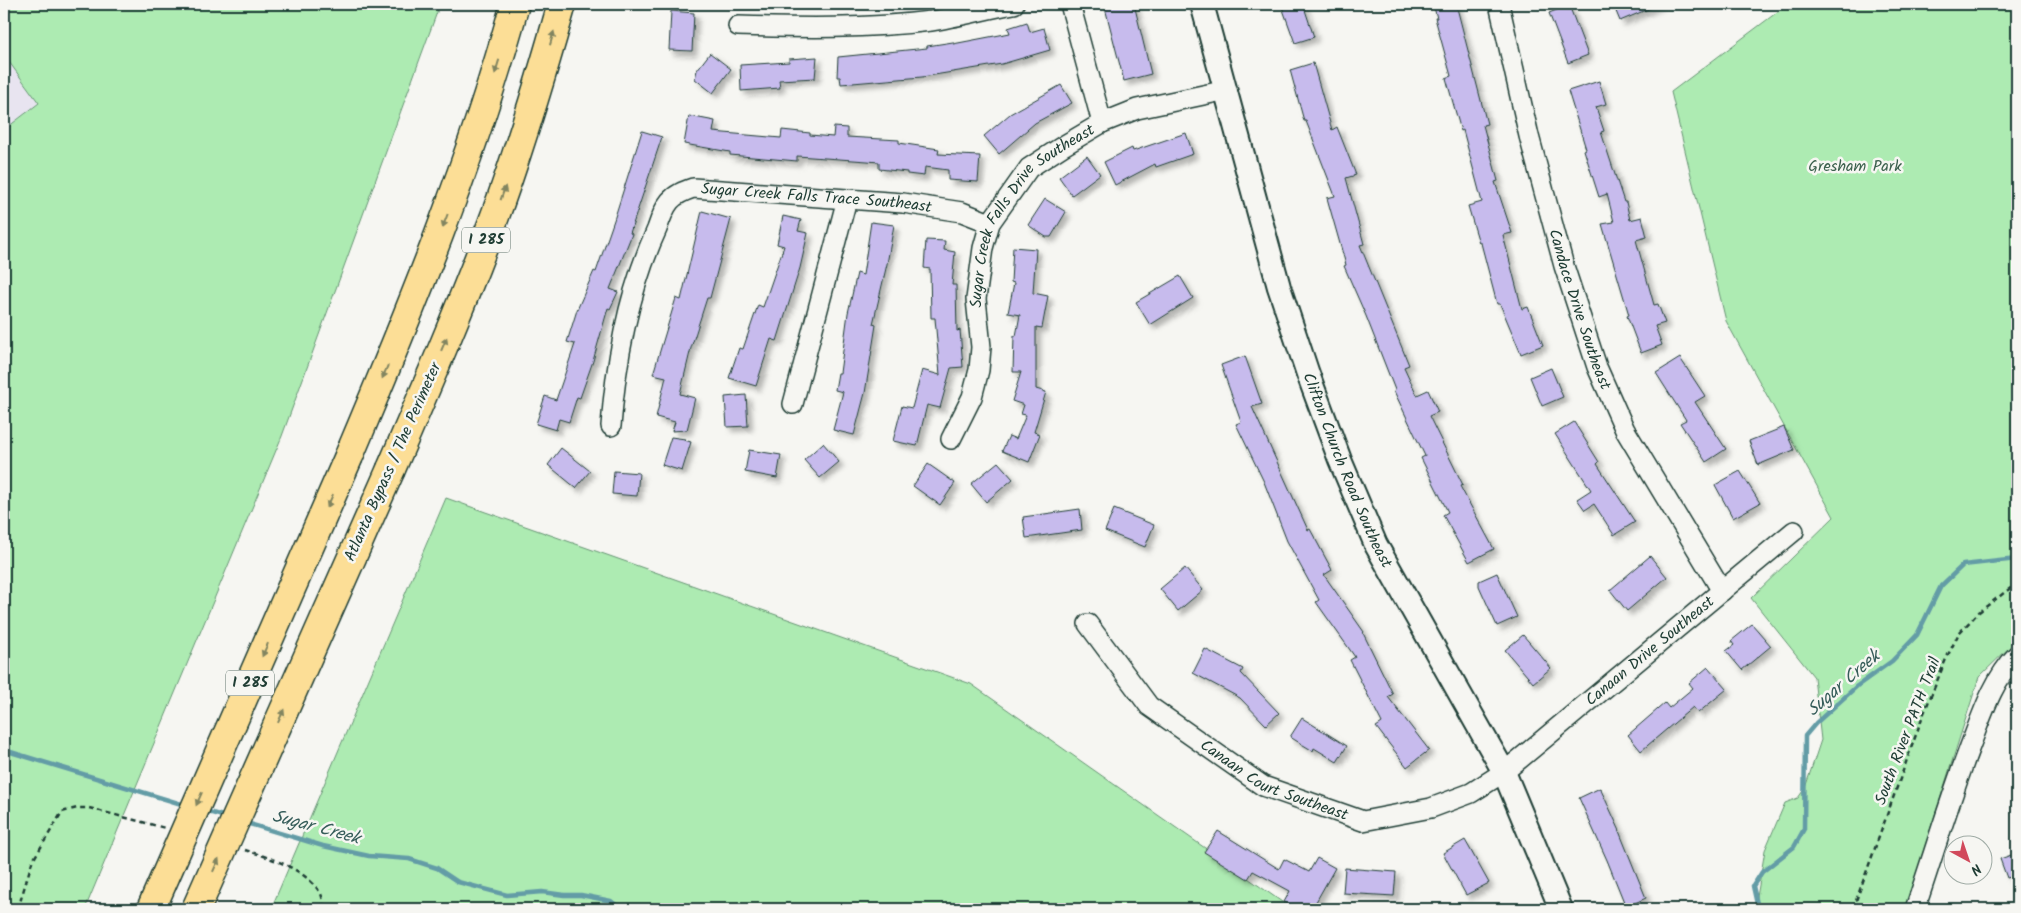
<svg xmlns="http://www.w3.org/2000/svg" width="2021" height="913" viewBox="0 0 2021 913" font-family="Kalam,sans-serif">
	<defs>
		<filter id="shadow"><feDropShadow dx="4.5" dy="4.5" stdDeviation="2.5" flood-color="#0004"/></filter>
	</defs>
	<rect width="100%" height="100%" fill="#f6f6f2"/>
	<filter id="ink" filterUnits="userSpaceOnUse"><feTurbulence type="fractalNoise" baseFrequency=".02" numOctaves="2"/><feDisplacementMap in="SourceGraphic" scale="10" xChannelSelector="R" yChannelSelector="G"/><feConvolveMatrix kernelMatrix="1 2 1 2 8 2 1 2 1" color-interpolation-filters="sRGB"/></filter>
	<g filter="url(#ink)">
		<path fill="#e8e4f0" d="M4,55L39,103L4,130Z"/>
		<path fill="#adebb2" stroke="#669473" d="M4,4H440L282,436L85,909H4V130L39,103L4,55Z
			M1788,4H2017V640L1979,677L1905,909H1755L1765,850L1785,803L1798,798L1805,788L1821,740L1814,677L1751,598L1834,517L1726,321L1671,92Z
			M446,498L971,684L1292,909H271Z"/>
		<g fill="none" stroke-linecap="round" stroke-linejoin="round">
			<path stroke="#639ca6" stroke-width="4.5" d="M4,750L188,806
				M205,811L226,817
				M243,822L323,846L369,856L409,859L437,868L458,882L507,895L542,892L564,895H581L611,901L621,909
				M1761,909L1757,904L1753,886L1762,872L1794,847L1804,829L1805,736L1816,723L1857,686L1892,661L1917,635L1941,586L1963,565L2017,559"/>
		</g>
		<path fill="#c7bbed" stroke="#1f3d34" filter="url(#shadow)" d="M1104,4H1134L1151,74L1124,81Z
			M1281,4H1303L1314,37L1295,43Z
			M1433,4H1456L1487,124L1483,125L1498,181L1495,182L1512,233L1503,235L1522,309L1528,307L1543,345L1521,354L1500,304H1497L1481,243H1479L1468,206L1482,202L1463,130L1461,131L1446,78L1451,76L1435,18H1437Z
			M1613,4H1660L1620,21Z
			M1569,5L1588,55L1568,63L1549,13Z
			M671,11L694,13L692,51L669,50Z
			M1027,22L1030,32L1044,28L1050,50L1002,64L922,77L841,84L840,77H837L838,57L927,48V46L953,42V44L1010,33L1008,28Z
			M710,53L731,69L713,93L695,79L697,70Z
			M817,57L815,78L779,80L780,88L741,91L740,65L789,62V59Z
			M1313,63L1332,130L1337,127L1356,175L1346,178L1364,244L1360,245L1409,365L1404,367L1417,395L1428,390L1438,412L1429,416L1463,485L1460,486L1494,549L1469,562L1443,515L1448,512L1421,458L1425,456L1394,391L1395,390L1366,316L1344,266L1346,265L1327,198L1335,196L1306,121H1304L1290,70Z
			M1599,81L1606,104L1596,107L1604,131L1601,132L1624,202H1626L1630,220L1642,217L1647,237L1636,240L1654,305L1658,304L1665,323L1655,326L1662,345L1641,353L1627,316L1629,315L1602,224L1614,222L1607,194L1599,197L1584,150L1586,149L1568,91Z
			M1061,85L1072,103L1035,123L999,154L984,136L1010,114Z
			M689,116L715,121L713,132L781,138L782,130L810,133V135L833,137L834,127L847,128V137L899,140V143L939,149L938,154L980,156L978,182L948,180V170L925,167L924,176L907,174V172L879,169V162L867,161L797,156V161L730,155V152L684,144Z
			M642,131L662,137L630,233L632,234L610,289L618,292L610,309L608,308L593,361L580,398L577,397L569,422L559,419L556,430L536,424L545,396L556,400L575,344L567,342L577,310L594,271L596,272L614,220Z
			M1186,133L1193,154L1156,167L1155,164L1115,185L1104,162L1132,148L1133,151Z
			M1087,156L1100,174L1072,195L1059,177Z
			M1045,199L1066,212L1051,237H1046L1028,225Z
			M702,211L731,219L710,298H707L691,348L680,394L695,398L687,430L672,431L675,422L656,417L666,377L653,374L676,298L681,300Z
			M783,216L801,220L798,231L808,233L800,268L782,325L777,341L771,339L756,386L729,378L739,348L743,349L758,305L763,307L784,246L777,244Z
			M871,222L894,225L887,264L873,324L876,325L865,393L854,435L833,430L843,392L835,390L838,373H840L848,313L857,273L863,275Z
			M926,240L945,241L944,250L955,252L952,285H956L957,331L960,330L963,367L951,368L940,408L927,405L917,446L893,441L902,406L912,408L922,370L940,375L935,318H931L930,269L924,268Z
			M1013,247L1036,249L1033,293L1048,296L1042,328L1036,327V389L1046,392L1034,432L1040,434L1029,462L1002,451L1009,436L1016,439L1026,415L1021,414L1024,405L1012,401L1021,372H1013L1014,336H1016L1020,315L1008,313L1014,283L1011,282Z
			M1180,276L1193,298L1150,325L1136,302Z
			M1245,356L1262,404L1252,407L1308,530L1310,529L1332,570L1324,575L1364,632L1363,633L1393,694L1388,697L1429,750L1407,767L1376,727L1382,723L1350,660L1355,657L1316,602L1319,600L1287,541L1264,482L1236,424L1241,422L1221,365Z
			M1680,358L1705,396L1695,402L1726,449L1706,462L1680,423L1686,420L1656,373Z
			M1551,368L1563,397L1542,406L1530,377Z
			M746,395L748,426L727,427L725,397Z
			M1574,422L1599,462L1597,464L1635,522L1614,535L1594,504L1585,510L1577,499L1591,490L1555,434Z
			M1784,427L1794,450L1758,465L1749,441Z
			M671,437L685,439L684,440L691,442L682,471L662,465Z
			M823,443L839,462L820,478L804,460Z
			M561,448L590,471L576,488L548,465Z
			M749,450L781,455L777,478L745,472Z
			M998,462L1013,479L986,502L971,484Z
			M928,464L955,483L940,505L913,486Z
			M614,471L639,473L637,496L612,494Z
			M1740,471L1760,503L1733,518L1715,485Z
			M1080,509L1082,530L1026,538L1023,517Z
			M1114,509L1154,525L1145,547L1105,531Z
			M1650,556L1667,577L1627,611L1610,590Z
			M1185,568L1203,590L1178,611L1160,589Z
			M1497,573L1517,617L1497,626L1479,586V581Z
			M1752,624L1771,646L1742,670L1726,651L1734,645L1731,641Z
			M1523,635L1551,668L1533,683L1505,650Z
			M1205,649L1243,669L1241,673L1279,713L1266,725L1240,698L1193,673Z
			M1708,667L1727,689L1698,713L1693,707L1641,751L1628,735L1665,703L1669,708L1693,688L1689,683Z
			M1302,718L1347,746L1337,762L1314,748L1313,751L1290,737Z
			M1600,788L1620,831H1619L1646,898L1626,907L1607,860L1579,798Z
			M1218,831L1279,869L1284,859L1309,872L1317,858L1335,868L1312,909H1298L1284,902L1290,891L1253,871L1248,879L1204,852Z
			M1465,840L1489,883L1466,895L1443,853Z
			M2017,853V875L2007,878L2000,859Z
			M1345,868L1396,872L1394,896L1343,893Z"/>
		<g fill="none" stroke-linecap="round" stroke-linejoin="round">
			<defs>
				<g id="minor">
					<path d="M1070,4L1102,123"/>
					<path id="s1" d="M1499,4L1529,136L1564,266L1597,367L1625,430L1722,591"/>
					<path d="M738,26C802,28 867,29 931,21C958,17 986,9 1014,4"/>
					<path d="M793,404L847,199"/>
					<path id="s2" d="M611,426C616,359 629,290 657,229C660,220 664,208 670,201C676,194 684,191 693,188L903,203L962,212L990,223"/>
					<path id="s3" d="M951,439L972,397L979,370L981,347L976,299L983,248L990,223L1029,168L1063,146L1102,123L1137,109L1227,90"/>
					<path id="s4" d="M1088,624L1149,706L1263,786L1363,821L1431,808L1471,793L1504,772L1794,531"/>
					<path d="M1915,909C1933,856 1949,802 1969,749C1981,718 1993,679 2017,655"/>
				</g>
				<g id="tertiary">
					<path id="s5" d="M1202,4L1279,287L1308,374L1340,460L1376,545L1504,772L1561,909"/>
				</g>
				<path id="motorway" d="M349,456C412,307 472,161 515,4
					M391,469C426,388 461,307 492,224C519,152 541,78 562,4"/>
			</defs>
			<use href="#minor" stroke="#1f3d34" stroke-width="22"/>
			<use href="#tertiary" stroke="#1f3d34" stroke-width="26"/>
			<use href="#motorway" stroke="#1f3d34" stroke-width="31"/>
			<path stroke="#1f3d34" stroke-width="2.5" stroke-dasharray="5 4" stroke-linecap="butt" d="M245,850C271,858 306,869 321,894C323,898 323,904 324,909
				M18,909L32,862L62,812L77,808H89L165,828
				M1853,909L1922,718L1946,659L1959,633L1979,612L2017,583"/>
			<use href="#minor" stroke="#f6f6f2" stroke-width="19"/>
			<use href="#tertiary" stroke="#f6f6f2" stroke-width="22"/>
			<use href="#motorway" stroke="#fcde96" stroke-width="28"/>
			<defs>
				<path id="motorway-bridge" d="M151,909L349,456
					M196,909L391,469"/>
			</defs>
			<use href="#motorway-bridge" stroke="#1f3d34" stroke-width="31" stroke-linecap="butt"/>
			<use href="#motorway-bridge" stroke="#fcde96" stroke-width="28"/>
		</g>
		<defs><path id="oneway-solid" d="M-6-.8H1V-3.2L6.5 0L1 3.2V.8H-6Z" transform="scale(1.25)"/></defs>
		<g fill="#828560">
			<use href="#oneway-solid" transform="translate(552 38) rotate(-74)"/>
			<use href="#oneway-solid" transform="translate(497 67) rotate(107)"/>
			<use href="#oneway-solid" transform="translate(503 193) rotate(-71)"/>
			<use href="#oneway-solid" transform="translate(445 221) rotate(111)"/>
			<use href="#oneway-solid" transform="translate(444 344) rotate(-67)"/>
			<use href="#oneway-solid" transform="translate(385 372) rotate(113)"/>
			<use href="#oneway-solid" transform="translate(330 501) rotate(114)"/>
			<use href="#oneway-solid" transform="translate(265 650) rotate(114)"/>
			<use href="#oneway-solid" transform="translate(281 716) rotate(-66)"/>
			<use href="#oneway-solid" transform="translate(199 799) rotate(114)"/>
			<use href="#oneway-solid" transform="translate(216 865) rotate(-66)"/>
		</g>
	</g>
	<g text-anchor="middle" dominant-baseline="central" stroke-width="5" stroke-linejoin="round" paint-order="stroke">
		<g fill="#f6f6f2" stroke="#60746d" stroke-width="1">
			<rect x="462" y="227.5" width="48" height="25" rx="4"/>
			<rect x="226" y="670.5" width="48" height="25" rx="4"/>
		</g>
		<g font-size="15" font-weight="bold" fill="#1f3d34">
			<text x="486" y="240">I 285</text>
			<text x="250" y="683">I 285</text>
		</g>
		<g font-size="16" fill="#3b604d" stroke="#f6f6f2">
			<text x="1855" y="166">Gresham Park</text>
		</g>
		<g font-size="16" fill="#1f3d34" stroke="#f6f6f2">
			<text stroke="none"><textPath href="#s2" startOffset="385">Sugar Creek Falls Trace Southeast</textPath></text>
			<text stroke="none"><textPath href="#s3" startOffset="252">Sugar Creek Falls Drive Southeast</textPath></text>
			<text stroke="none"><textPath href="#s1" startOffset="316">Candace Drive Southeast</textPath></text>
			<text transform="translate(393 462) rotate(-66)">Atlanta Bypass / The Perimeter</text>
			<text stroke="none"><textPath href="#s5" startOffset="489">Clifton Church Road Southeast</textPath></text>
			<text stroke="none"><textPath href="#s4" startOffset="688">Canaan Drive Southeast</textPath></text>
			<text transform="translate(1908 731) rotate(-69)">South River PATH Trail</text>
			<text stroke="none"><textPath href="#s4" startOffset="249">Canaan Court Southeast</textPath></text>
		</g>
		<g font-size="18" font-style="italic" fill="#365d5a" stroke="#f6f6f2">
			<text transform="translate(1844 684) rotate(-41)">Sugar Creek</text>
			<text transform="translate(316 828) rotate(15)">Sugar Creek</text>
		</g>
	</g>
	<rect width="2021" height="913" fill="none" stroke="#f6f6f2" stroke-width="20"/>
	<rect x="10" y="10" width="2001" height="893" fill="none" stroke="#1f3d34" stroke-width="2" filter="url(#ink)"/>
	<g transform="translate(1968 860) rotate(140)"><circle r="24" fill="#f6f6f2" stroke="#a0aca6"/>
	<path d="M0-4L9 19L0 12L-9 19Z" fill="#d1495b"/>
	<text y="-8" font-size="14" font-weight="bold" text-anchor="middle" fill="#1f3d34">N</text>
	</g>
</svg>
